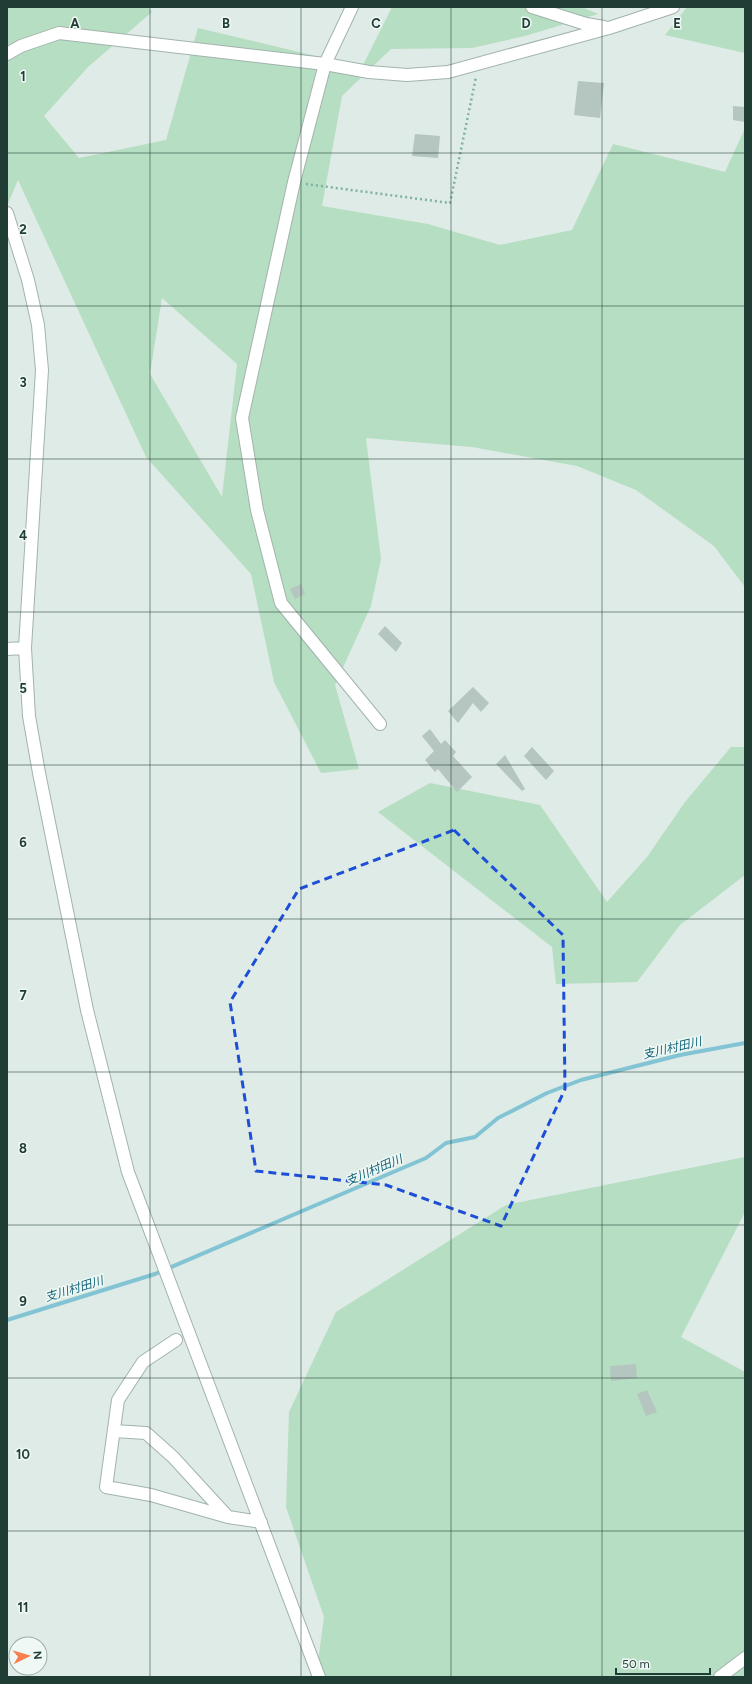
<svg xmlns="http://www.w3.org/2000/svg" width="752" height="1684" viewBox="0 0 752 1684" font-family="Figtree,'Noto Sans JP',sans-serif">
	<rect width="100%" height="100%" fill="#dfebe6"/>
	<path fill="#b6dec2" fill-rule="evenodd" d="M7,7H148L152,12L88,67L44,116L79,158L166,140L198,28L362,67L392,7H582L598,14L525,36L472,48L391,49L342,96L322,206L428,224L500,245L572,230L613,144L725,172L745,128V587L714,546L636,490L577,466L472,447L366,438L381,559L371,606L335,685L359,769L321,773L274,682L251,574L146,457L18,180L7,206ZM162,298L237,364L222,497L150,374Z
		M687,7H745V53L665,35Z
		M731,747H745V875L680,925L637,982L556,984L552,947L378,812L430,783L540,805L607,902L647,857L685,802Z
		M745,1157V1212L681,1337L745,1372V1677H316L324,1617L286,1507L289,1412L336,1312L506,1205Z"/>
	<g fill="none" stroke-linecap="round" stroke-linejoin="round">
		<path stroke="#83c4d4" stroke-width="4" d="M7,1320L155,1274L426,1158L446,1143L475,1137L498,1118L547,1093L581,1080L680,1055L745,1043"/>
	</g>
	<path fill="#b4c6bf" d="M578,81L604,83L600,118L574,115Z
		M733,106L745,107V122L733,120Z
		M415,134L440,136L438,158L412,156Z
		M301,584L305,594L295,599L290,589Z
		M385,626L402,643L396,652L378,634Z
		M473,687L489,703L481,712L473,703L458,723L448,711Z
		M430,729L441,744L445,740L456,752L453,756L472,777L457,792L438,769L435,772L425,760L434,751L422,736Z
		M532,747L554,771L546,780L524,756Z
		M505,755L525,789L522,791L496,764Z
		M636,1364L637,1378L611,1381L610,1366Z
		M647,1390L657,1412L646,1416L637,1394Z"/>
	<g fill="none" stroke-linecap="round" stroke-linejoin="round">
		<defs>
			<path id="minor" d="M352,7L325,64L294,182L242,418L257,510L281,603L380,724
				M532,7L586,24L604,27
				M7,54L21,46L59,33L325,64L369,72L407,75L448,72L609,28L673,7
				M7,213L28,280L38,325L42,370L25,648L29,716L39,773L87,1010L128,1172L319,1677
				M7,649L25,648
				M176,1340L143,1362L118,1400L106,1487L151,1495L228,1517L261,1522
				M114,1431L146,1433L173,1457L228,1517
				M720,1677L745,1658"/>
		</defs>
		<use href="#minor" stroke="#a2b3ad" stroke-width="14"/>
		<path stroke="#7db1a3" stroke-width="2.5" stroke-dasharray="2 3" stroke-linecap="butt" d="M306,184L450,203L476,77"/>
		<use href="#minor" stroke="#fff" stroke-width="12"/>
	</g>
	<path fill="none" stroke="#1d4ed8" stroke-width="3" stroke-dasharray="8 5" stroke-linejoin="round" d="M454,830L563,935L565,1089L501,1226L386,1185L256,1171L230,1002L299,889Z"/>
	<path fill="none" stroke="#1f3c35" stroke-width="1" stroke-opacity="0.55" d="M150,7V1677M301,7V1677M451,7V1677M602,7V1677M7,153H745M7,306H745M7,459H745M7,612H745M7,765H745M7,919H745M7,1072H745M7,1225H745M7,1378H745M7,1531H745"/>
	<g text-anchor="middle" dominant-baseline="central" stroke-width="3" stroke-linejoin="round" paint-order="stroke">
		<g font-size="12" font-style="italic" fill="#16667b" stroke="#eff8f4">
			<text transform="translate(672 1048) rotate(-13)">支川村田川</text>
			<text transform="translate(374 1170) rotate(-23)">支川村田川</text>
			<text transform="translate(74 1289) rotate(-17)">支川村田川</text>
		</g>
	</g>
	<g font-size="13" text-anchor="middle" font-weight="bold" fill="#1f3c35" stroke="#eff8f4" stroke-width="3" stroke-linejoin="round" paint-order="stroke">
		<text x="75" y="28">A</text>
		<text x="226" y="28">B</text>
		<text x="376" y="28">C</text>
		<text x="526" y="28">D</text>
		<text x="677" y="28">E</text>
		<text x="23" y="81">1</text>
		<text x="23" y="234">2</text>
		<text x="23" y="387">3</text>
		<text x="23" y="540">4</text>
		<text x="23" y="693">5</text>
		<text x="23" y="847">6</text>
		<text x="23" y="1000">7</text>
		<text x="23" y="1153">8</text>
		<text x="23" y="1306">9</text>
		<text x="23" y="1459">10</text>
		<text x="23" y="1612">11</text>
	</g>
	<rect width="752" height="1684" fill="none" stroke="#1f3c35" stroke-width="16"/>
	<g transform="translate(28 1656) rotate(85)"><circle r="19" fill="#eff8f4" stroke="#9cada8"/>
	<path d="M0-3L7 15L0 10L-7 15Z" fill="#fa7f4e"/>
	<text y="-6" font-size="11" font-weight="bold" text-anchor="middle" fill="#1f3c35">N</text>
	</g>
	<path d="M616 1668v6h94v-6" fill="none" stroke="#1f3c35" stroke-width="2"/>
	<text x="622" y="1668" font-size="12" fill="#1f3c35" stroke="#eff8f4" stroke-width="3" paint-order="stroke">50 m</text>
</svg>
